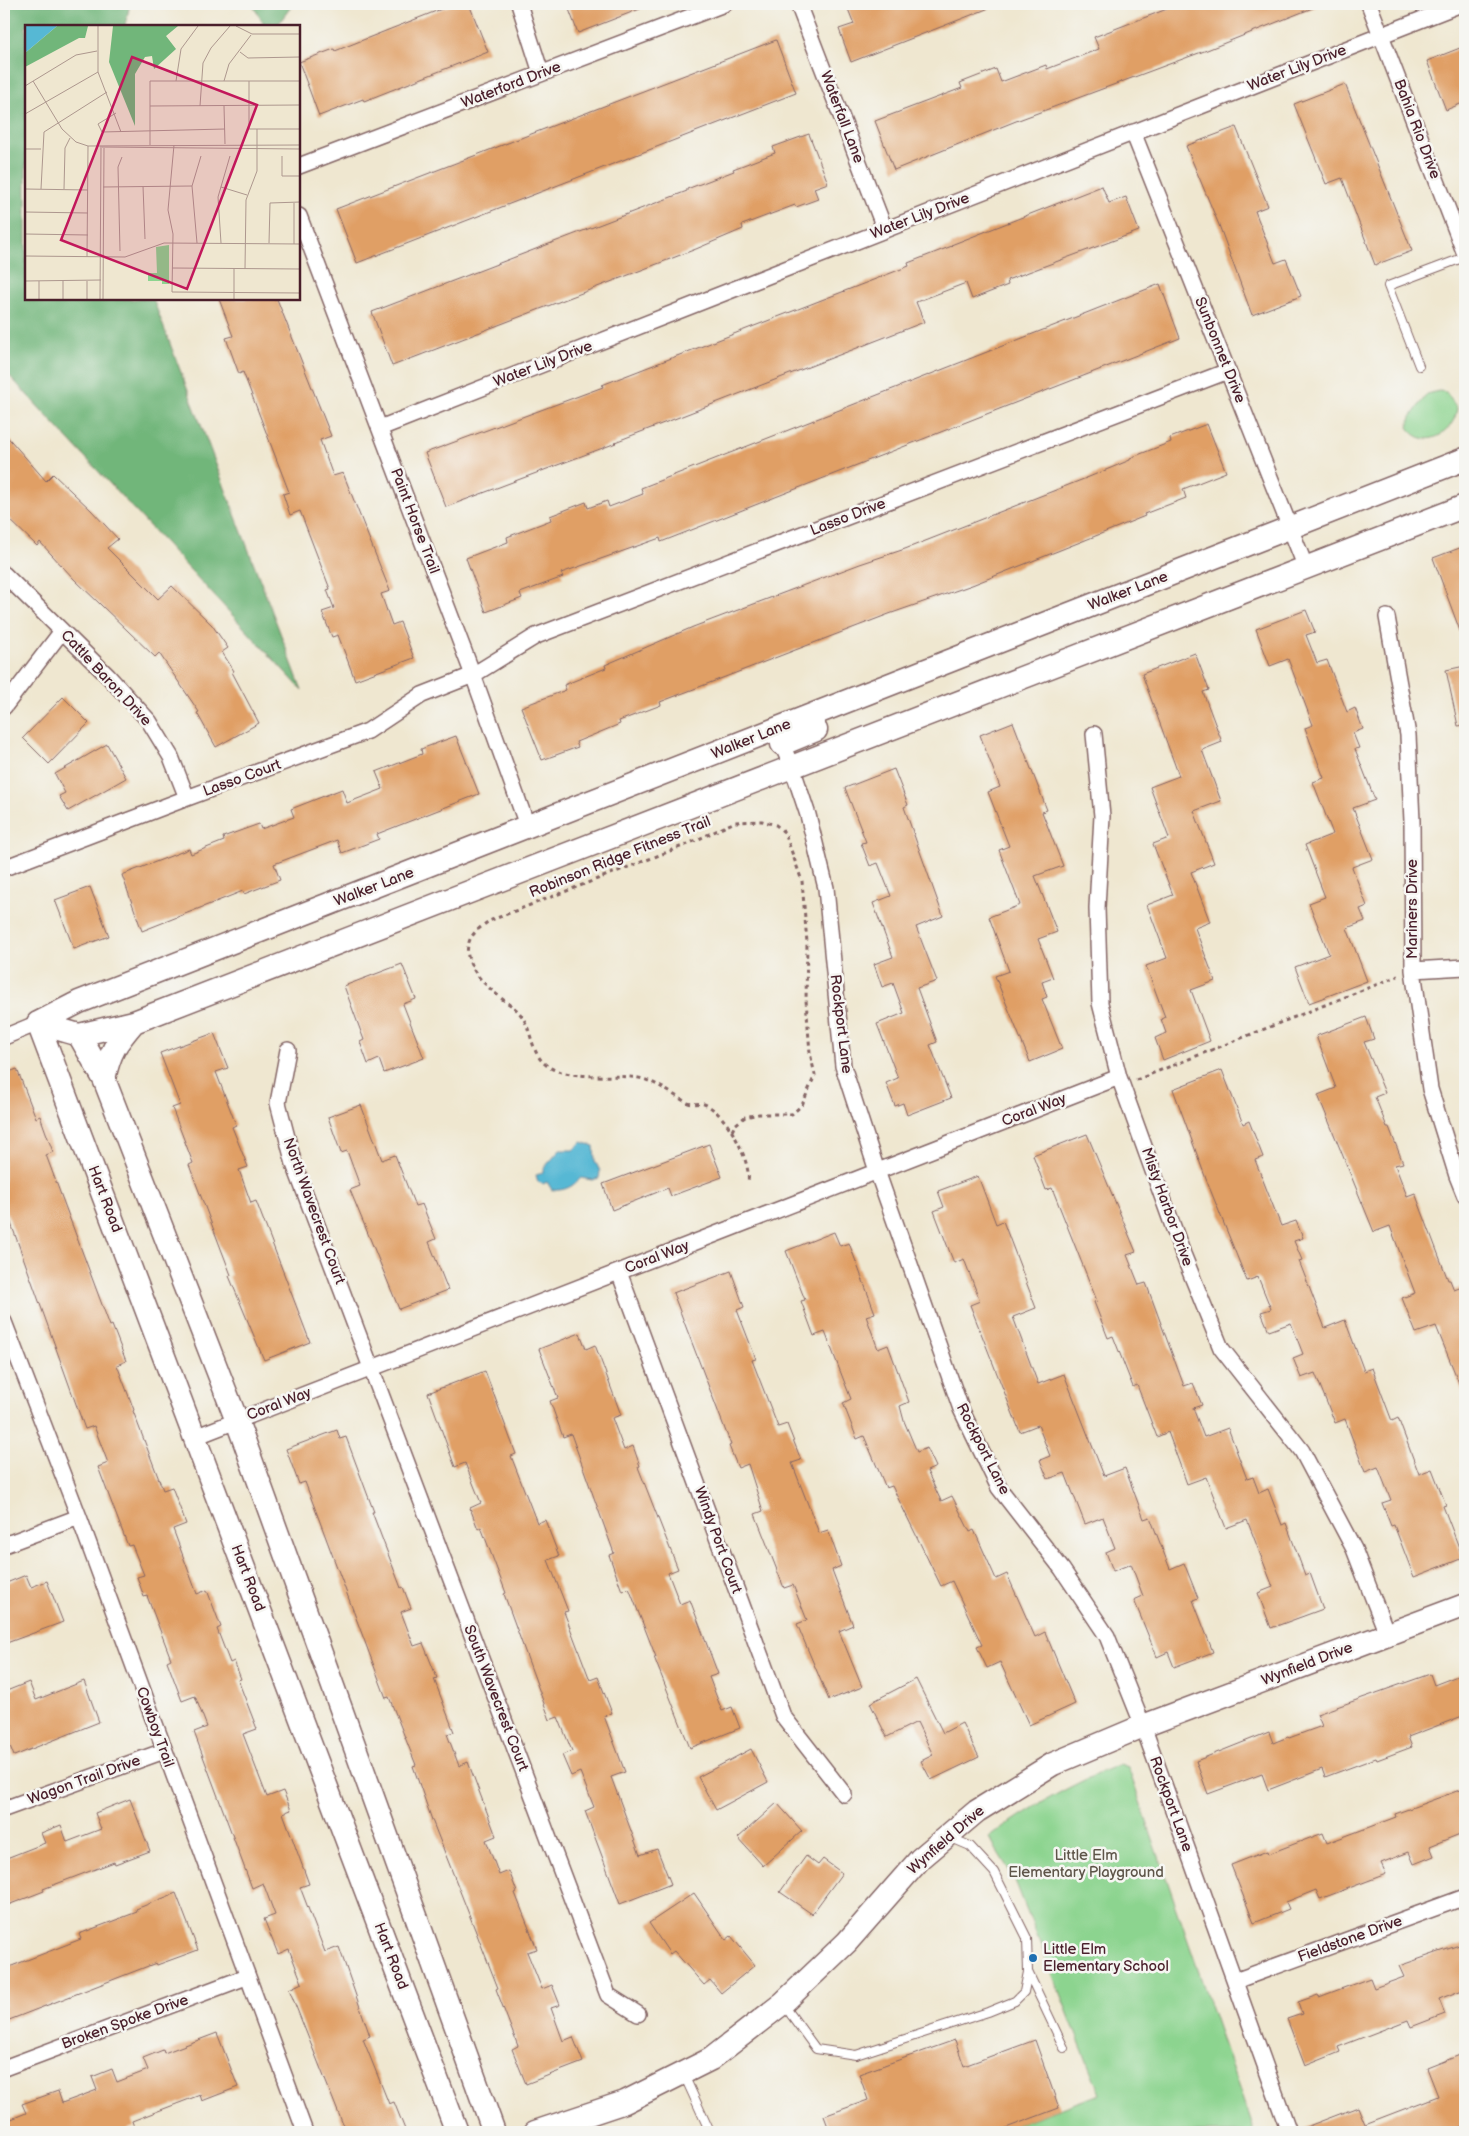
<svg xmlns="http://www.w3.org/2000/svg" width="1469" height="2136" viewBox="0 0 1469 2136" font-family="'Balsamiq Sans',sans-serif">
	<rect width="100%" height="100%" fill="#f6f6f2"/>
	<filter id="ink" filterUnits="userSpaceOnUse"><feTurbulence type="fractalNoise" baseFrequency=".02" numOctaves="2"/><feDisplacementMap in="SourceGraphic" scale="10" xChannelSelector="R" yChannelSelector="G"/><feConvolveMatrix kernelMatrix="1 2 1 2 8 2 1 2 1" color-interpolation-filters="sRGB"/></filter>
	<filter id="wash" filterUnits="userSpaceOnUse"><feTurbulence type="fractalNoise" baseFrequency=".0096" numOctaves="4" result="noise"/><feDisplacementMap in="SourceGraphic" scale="20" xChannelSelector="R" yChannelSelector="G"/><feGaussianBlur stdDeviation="1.12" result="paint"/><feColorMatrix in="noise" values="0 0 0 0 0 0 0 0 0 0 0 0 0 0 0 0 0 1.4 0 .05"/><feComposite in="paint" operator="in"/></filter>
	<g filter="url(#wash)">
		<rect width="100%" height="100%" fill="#efe7d0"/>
		<path fill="#8cd48f" stroke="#6b7a5d" d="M1439,391L1446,392L1457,408C1455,433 1424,452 1408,427L1411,417L1427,394Z
			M1120,1764L1128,1767L1254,2132H1008L1006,2128L1100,2094L1014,1878L989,1838C1028,1808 1074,1783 1120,1764Z"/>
		<path fill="#71b67a" stroke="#5e6a52" d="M4,4H130L125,26H26V299H153L302,690L4,370Z
			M252,4H293L277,26H265Z"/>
		<path fill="#56b8d4" stroke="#506c80" d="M582,1142L594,1146L595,1161L600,1171L599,1178L592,1180L581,1178C572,1187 565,1191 552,1190L547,1182L543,1184L538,1182L536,1175L542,1173L544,1168L560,1150H573Z"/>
		<g id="blocks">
			<path fill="#e09f65" d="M454,4H469L488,52L364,101L363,99L319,116L299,62L334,49L335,51Z
				M567,4H649L650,5L578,33Z
				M846,4H997V5L851,62L839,29L854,24Z
				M1180,4L1320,5L1207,50L1016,121L894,170L875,121L962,88L960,83L996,69L1001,82L1046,65L1047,69L1099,49L1094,37Z
				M776,40L796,93L357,263L336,209Z
				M1465,46V102L1446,110L1427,61Z
				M1345,84L1412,251L1375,265L1342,178L1326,184L1294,104Z
				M1236,127L1268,206L1255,211L1275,263L1286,259L1301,296L1252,315L1219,225L1186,146Z
				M809,134L828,183L814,188L818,199L796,207L795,205L742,225L743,229L696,249L392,366L372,312L687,191V189L734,171L733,169L775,153L773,147Z
				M1102,186L1109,203L1126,197L1139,231L1007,280L1008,285L972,299L966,283L916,302L924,322L615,442L616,443L446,507L425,453L603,387L602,385L868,282L909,266L908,263L952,246L951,245Z
				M1160,284L1180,338L661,542L660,538L561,573L563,577L520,593L522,598L486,612L466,558L508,542L507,537L551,520L550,516L586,502L588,508L607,501L609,507L643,494L641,488Z
				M219,299H277L331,436L320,440L333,476L343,473L390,591L381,594L392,625L400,622L414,658L355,680L338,635L332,637L322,612L334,608L327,590L330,589L300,511L290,515L283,494L289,492L243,372L239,374L226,338L233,336Z
				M1207,424L1226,472L1183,489L1186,498L1144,514L1145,516L1103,533L972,585L889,614L660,702L661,705L619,721L620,724L576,742L578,747L542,760L521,707L566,690L564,685L606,668L605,665L693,627L860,564L905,549L1089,477L1130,460V458L1171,442L1170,438Z
				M4,433L46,481L53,474L91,510L118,539L107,548L158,599L172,586L212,625L228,648L222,652L234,671L232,672L259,723L216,747L197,713L199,712L159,653L155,657L74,579L40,542L37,546L4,514Z
				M1465,546V639H1463L1433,558Z
				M1306,610L1315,632L1306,635L1317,663L1327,660L1347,712L1355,708L1363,729L1353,733L1359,748L1355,749L1375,800L1353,808L1373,859L1352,867L1367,906L1360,909L1365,921L1347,928L1367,981L1309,1003L1295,967L1329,954L1309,903L1325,897L1305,845L1333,834L1313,782L1324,778L1305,728L1313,725L1288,659L1270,666L1256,629Z
				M1195,653L1209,690L1203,692L1222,742L1202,750L1221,801L1194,811L1214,863L1191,872L1210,922L1195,928L1215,981L1191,990L1210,1041L1163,1060L1155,1038L1166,1033L1161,1019L1165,1017L1146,966L1167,958L1147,905L1173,895L1153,844L1169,838L1150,787L1179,776L1142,674Z
				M1465,666V725L1458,726L1446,670Z
				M63,697L89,723L49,764L23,738Z
				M1013,722L1047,810L1042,812L1063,866L1035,876L1057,932L1038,939L1053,978L1042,982L1047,997L1042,999L1062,1049L1030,1062L995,976L1009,971L989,917L1020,905L999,850L1009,846L988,792L1000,787L980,735Z
				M456,736L479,794L377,834L379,839L342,853L337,840L274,864L280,880L244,894L243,891L142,931L122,875L189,849L191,854L224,841L223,837L259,824L261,829L294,817L291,809L342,789L347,803L383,789L376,772L422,754L421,749Z
				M107,744L126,778L68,811L59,796L65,793L55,774Z
				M894,769L908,805L904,807L943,916L916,927L937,981L917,988L937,1042L930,1045L951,1098L907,1115L903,1103L895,1106L886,1083L898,1078L877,1024L904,1013L893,983L882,987L874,964L893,957L873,903L891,896L878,863L870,866L861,843L866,842L845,788Z
				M90,887L109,936L74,949L55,900Z
				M402,964L416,999L403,1004L424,1058L384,1073L379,1059L368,1064L360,1042L364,1040L344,986Z
				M1366,1017L1374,1039L1364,1042L1385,1093L1375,1097L1387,1127H1389L1403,1163L1395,1165L1407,1196L1415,1193L1448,1280H1450L1454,1290L1465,1286V1398L1436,1326L1416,1333L1402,1298L1415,1293L1390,1226L1374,1232L1318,1095L1336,1088L1316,1036Z
				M214,1033L228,1068L216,1072L236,1125L232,1127L248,1167L239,1170L251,1203L256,1201L310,1342L264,1360L229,1276L231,1275L189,1165L193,1163L172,1108L180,1105L160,1053Z
				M17,1069L36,1118L40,1116L53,1152L46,1155L110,1326L112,1325L126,1361L117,1365L134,1410L133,1411L163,1490L172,1487L186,1524L173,1529L197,1594L207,1590L221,1627L217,1629L230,1663L234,1661L241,1679L238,1680L257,1729L243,1734L267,1797L283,1791L291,1810L283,1813L309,1884L300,1887L325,1952L339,1947L370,2036L363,2039L389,2104L394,2102L406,2132H346L289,1989L302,1983L289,1949L278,1954L264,1919L275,1915L263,1883L252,1888L194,1732L207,1727L195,1696L182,1701L167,1661L171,1659L147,1596L144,1597L137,1577L144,1575L132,1545L128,1546L98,1467L108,1463L94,1426L85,1429L4,1204V1074Z
				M1222,1070L1243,1124L1249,1121L1263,1157L1255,1160L1281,1226L1296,1221L1303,1238L1294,1241L1302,1260L1299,1261L1325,1328L1345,1320L1364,1371L1372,1368L1392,1421L1398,1418L1419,1474L1432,1469L1446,1505L1443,1506L1463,1558L1414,1577L1394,1525L1391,1526L1382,1503L1391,1500L1378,1467L1365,1472L1345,1419L1335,1423L1315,1373L1301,1378L1293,1358L1303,1354L1291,1323L1269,1331L1261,1312L1271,1309L1258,1277L1247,1281L1206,1179L1173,1089Z
				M361,1105L382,1160L395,1155L415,1206L422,1204L436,1239L429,1242L448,1290L399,1309L350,1190L360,1186L347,1151L341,1153L328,1117Z
				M1087,1134L1136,1252L1127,1255L1139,1285L1146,1283L1184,1386L1193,1383L1202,1405L1193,1408L1204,1437L1228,1428L1247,1479L1253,1477L1259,1493L1268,1489L1282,1525L1286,1523L1305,1575L1310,1573L1323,1609L1271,1628L1258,1593L1273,1587L1247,1520L1226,1528L1206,1477L1187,1484L1168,1432L1157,1437L1137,1385L1133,1387L1113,1336L1108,1338L1094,1302L1097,1301L1052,1188L1046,1190L1033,1155Z
				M709,1144L722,1177L671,1196L668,1188L612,1210L603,1184Z
				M978,1176L996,1224L1003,1221L1036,1308L1013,1317L1038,1384L1064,1374L1104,1476L1125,1468L1144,1519L1150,1517L1170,1569L1184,1563L1198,1598L1193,1600L1213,1652L1174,1667L1168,1652L1157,1657L1134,1600L1143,1596L1131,1564L1113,1571L1106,1552L1115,1548L1103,1517L1085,1524L1065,1473L1048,1479L1040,1460L1050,1456L1038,1425L1020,1432L970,1305L980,1301L964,1259L954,1263L934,1211L944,1207L938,1191Z
				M834,1232L840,1246L849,1243L875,1313L866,1316L878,1349L888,1345L909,1402L900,1406L904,1421L917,1452L927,1448L936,1467L927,1471L941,1501L952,1496L970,1532L974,1530L996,1579L1007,1574L1035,1637L1045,1632L1075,1704L1029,1725L1000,1662L987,1668L977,1647L982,1645L952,1581L941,1586L892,1486L886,1488L864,1436L857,1439L843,1403L851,1399L825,1332L814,1336L801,1301L805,1300L786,1251Z
				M731,1271L744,1307L737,1310L756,1359L752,1360L778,1427L787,1424L801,1460L792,1463L819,1533L828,1530L841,1566L832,1570L853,1625L839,1631L862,1687L829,1700L797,1624L807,1620L793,1585L784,1588L755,1514L763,1511L748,1464L738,1468L729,1446L731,1445L673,1293Z
				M580,1333L586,1349L595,1345L603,1366L621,1415L612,1418L624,1450L633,1446L640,1466L638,1467L678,1569L668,1573L680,1604L690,1600L718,1674L709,1677L722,1711L732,1707L740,1728L690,1748L654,1657H656L629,1588L622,1591L609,1555L614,1553L571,1434L563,1437L550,1401L558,1398L539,1349Z
				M485,1371L516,1454L511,1456L537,1523L545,1520L559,1556L548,1560L568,1611L564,1612L590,1680L598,1677L612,1713L604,1716L625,1772L611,1777L640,1855L657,1849L671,1884L620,1904L585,1811L594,1807L580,1772L571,1776L562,1755L572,1751L558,1717L550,1720L504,1594L506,1593L481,1527L478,1529L470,1508L481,1503L465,1463L455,1467L428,1393Z
				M337,1430L340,1439L346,1437L374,1512H372L401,1588L403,1587L411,1608L401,1612L414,1646L423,1643L437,1678L434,1679L454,1732L447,1734L459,1766L468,1762L496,1836L486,1840L499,1875L509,1871L517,1892L515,1893L537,1949L527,1952L542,1989L552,1985L560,2005L551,2008L563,2041L573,2037L583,2062L526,2084L512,2049L518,2046L496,1989L498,1988L432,1820L413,1766L416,1765L389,1697L386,1698L305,1482L299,1484L286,1449Z
				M26,1575L31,1587L47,1581L63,1622L4,1644V1584Z
				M1465,1673V1715L1408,1737L1412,1747L1377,1760L1376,1758L1325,1777L1322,1769L1268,1790L1262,1774L1208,1794L1196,1761L1269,1732L1273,1743L1288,1737L1289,1738L1322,1726L1317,1714L1430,1674L1434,1685Z
				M916,1679L943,1733L962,1723L979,1757L931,1780L921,1761L933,1755L917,1722L887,1737L870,1703Z
				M84,1681L99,1722L14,1756L4,1731V1692L29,1682L36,1700Z
				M751,1749L768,1782L716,1810L698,1777Z
				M1465,1788V1832L1430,1846L1434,1856L1414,1864L1409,1852L1381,1863L1386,1874L1320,1899L1316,1890L1286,1902L1289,1909L1254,1923L1231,1865L1267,1851L1268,1854L1323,1833L1327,1843L1396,1817L1395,1814Z
				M130,1799L150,1851L115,1864L114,1862L43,1889L44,1891L8,1905L4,1894V1859L45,1843L41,1833L61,1825L67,1842L101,1829L95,1813Z
				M777,1803L802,1831L763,1866L738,1838Z
				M806,1856L818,1865L823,1859L842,1873L812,1914L780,1892Z
				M176,1893L198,1950L157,1965L156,1963L4,2022V1969L81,1939L79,1934L137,1912L136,1909Z
				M694,1893L726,1940L731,1936L755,1965L721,1993L710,1980L704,1985L674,1951L670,1954L649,1923Z
				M1465,1943V1989L1439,1999L1445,2014L1411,2027L1408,2020L1338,2047L1340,2052L1305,2066L1287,2019L1302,2014L1298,2002L1318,1995L1319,1997L1370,1978L1374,1988L1404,1977L1399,1966Z
				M217,2033L238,2087L202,2101L200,2095L132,2121L134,2127L120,2132H4V2122L26,2113L22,2104L58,2091L62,2103L97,2090L92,2077L112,2069L117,2082L148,2070L143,2058L163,2050L164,2053Z
				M955,2040L964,2066L1035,2040L1059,2108L1006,2128L1008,2132H830L824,2116L868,2100L859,2074Z
				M1465,2053V2126L1449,2132H1298V2130L1358,2107L1365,2124L1438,2096L1427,2068Z"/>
		</g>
	</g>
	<g filter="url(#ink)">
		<use href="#blocks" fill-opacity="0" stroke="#846565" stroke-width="1"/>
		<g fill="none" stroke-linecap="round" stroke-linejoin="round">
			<defs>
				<path id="lane" d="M1419,366L1388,286L1465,257
					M1028,1972L1064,2048
					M784,2005L816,2049L856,2055L988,2012L1015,2001L1024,1992L1028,1972L1027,1938L994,1872L970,1846L949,1837
					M684,2075L710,2132"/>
				<path id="street" d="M519,4L541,73
					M798,4L885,230
					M1369,4L1465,254
					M1133,132L1306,568
					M299,166L724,4
					M299,216L473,675L528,828
					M380,428L1461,4
					M4,574L108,676L149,721L171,757L187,798
					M1387,617L1408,735L1412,821L1413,970L1430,1089L1457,1176L1465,1196
					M4,707L62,631
					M1094,734L1102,816L1097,908L1100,1003L1119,1077L1183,1254L1221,1348L1302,1451L1354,1549L1387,1634
					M778,736L792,767L808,815L826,888L843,1066L877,1171L961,1409L999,1488L1062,1569L1107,1636L1143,1726L1289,2132
					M4,868L187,798L368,731L422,695L473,675L536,636L1228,371
					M1413,970L1465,967
					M4,1037L38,1023
					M288,1050L278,1103L294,1164L608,1995L638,2014
					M619,1272L783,1716L844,1794
					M4,1322L79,1517L305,2132
					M195,1437L1119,1077
					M4,1545L79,1517
					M4,1809L164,1751
					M1235,1981L1465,1897
					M4,2068L246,1977"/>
				<path id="secondary" d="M782,744L816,730
					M38,1023L79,1002L1465,459
					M38,1023L79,1035L134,1022L1465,506
					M38,1023L457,2132
					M79,1035L104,1079L237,1421L494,2132
					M104,1079C110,1051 116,1043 134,1022
					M535,2132L625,2102L711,2059L783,2003L847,1942L920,1859L977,1811L1053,1764L1143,1726L1465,1605"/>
			</defs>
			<use href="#lane" stroke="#846565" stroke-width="10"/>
			<use href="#street" stroke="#846565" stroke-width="18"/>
			<use href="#secondary" stroke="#846565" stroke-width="25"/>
			<path stroke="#846565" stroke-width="3" stroke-dasharray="4 4" stroke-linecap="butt" d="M1136,1080L1398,976
				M732,1131L735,1125L745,1117L759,1114H792L802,1105L815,1075L810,1053L806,1000L807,943L802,881L785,833L776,825L762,821L735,822L688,844L489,921C482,926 472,933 469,942C461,964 486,986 501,998C510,1005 517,1008 523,1018C533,1034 531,1056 549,1067C569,1079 609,1075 631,1077C652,1078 668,1092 686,1102C692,1106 697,1102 704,1104C726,1112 752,1161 748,1183"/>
			<use href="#lane" stroke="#fff" stroke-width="8"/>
			<use href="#street" stroke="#fff" stroke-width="15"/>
			<use href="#secondary" stroke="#fff" stroke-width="22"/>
		</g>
	</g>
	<circle fill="#1f6fb2" stroke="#f6f6f2" stroke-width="2" cx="1033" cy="1958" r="5"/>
	<g text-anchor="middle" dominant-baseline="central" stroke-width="5" stroke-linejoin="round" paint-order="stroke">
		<g font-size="15" fill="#4a1f2b" stroke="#f6f6f2">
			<text transform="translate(1297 68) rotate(-21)">Water Lily Drive</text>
			<text transform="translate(511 85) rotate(-21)">Waterford Drive</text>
			<text transform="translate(842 117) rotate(69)">Waterfall Lane</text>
			<text transform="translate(1417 129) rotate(69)">Bahia Rio Drive</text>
			<text transform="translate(920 216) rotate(-21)">Water Lily Drive</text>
			<text transform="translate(1220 350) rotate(68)">Sunbonnet Drive</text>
			<text transform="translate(543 364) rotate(-21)">Water Lily Drive</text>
			<text transform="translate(848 517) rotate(-21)">Lasso Drive</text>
			<text transform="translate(415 521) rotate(69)">Paint Horse Trail</text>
			<text transform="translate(1128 591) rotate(-21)">Walker Lane</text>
			<text transform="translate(106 678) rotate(47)">Cattle Baron Drive</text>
			<text transform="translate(751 739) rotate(-22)">Walker Lane</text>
			<text transform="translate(242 778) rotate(-20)">Lasso Court</text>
			<text transform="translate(620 857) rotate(-22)">Robinson Ridge Fitness Trail</text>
			<text transform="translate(374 887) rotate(-21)">Walker Lane</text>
			<text transform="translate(1412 909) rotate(-90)">Mariners Drive</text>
			<text transform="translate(841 1024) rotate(83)">Rockport Lane</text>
			<text transform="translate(1034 1110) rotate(-21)">Coral Way</text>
			<text transform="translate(105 1199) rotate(69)">Hart Road</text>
			<text transform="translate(1167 1207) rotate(70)">Misty Harbor Drive</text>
			<text transform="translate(314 1211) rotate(70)">North Wavecrest Court</text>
			<text transform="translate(657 1257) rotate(-21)">Coral Way</text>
			<text transform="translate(279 1404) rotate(-21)">Coral Way</text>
			<text transform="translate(983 1449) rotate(63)">Rockport Lane</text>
			<text transform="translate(718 1540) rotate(70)">Windy Port Court</text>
			<text transform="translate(248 1578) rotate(69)">Hart Road</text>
			<text transform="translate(1307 1664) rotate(-21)">Wynfield Drive</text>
			<text transform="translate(496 1698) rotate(69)">South Wavecrest Court</text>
			<text transform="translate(155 1727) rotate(70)">Cowboy Trail</text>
			<text transform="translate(84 1780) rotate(-20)">Wagon Trail Drive</text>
			<text transform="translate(1171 1804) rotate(70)">Rockport Lane</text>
			<text transform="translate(946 1840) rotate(-41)">Wynfield Drive</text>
			<text transform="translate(1350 1939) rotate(-20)">Fieldstone Drive</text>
			<text transform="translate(391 1956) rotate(69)">Hart Road</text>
			<text transform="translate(125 2022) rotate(-20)">Broken Spoke Drive</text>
		</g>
		<g font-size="15" fill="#5e5549" stroke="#f6f6f2">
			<text x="1086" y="1855">Little Elm<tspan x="1086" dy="17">Elementary Playground</tspan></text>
		</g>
		<g font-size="15" fill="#4a1f2b" stroke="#f6f6f2" text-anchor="start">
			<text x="1043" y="1949">Little Elm<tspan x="1043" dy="17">Elementary School</tspan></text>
		</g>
	</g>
	<g transform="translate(25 25)">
		<rect width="275" height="275" fill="#efe7d0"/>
		<path d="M144,220V259H137V256H123V248H132L131,222Z" fill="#8cd48f"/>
		<path d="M32,1H63L60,13H54L0,42V28ZM88,1H153L141,11L151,24L129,44L127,31L120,32L110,49V101L84,37Z" fill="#71b67a"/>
		<path d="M0,1H32L0,28Z" fill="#56b8d4"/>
		<path fill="none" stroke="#ad978e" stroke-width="1" d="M73,1V47L96,107M211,1L227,9H275M215,27L223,33L275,32M8,56L37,104L51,117L63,121L275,120M151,56L156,24L173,1M199,56L204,39L226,10M224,56V104H275M0,61L51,30L72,26M125,81L275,80M175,81L178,38L186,23L205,1M199,81L200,119M91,88L73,99L77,107L200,104M0,89L73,47M125,120V56H275M149,120L143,185L148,209L147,267L275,268M77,122L275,124M0,124H16M257,131V151H275M118,161L120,214M78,162L167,161M196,162L222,170M0,164L63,165M16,164L19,107L82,67M39,164L40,123L45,113M269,178V219M0,187L63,188M0,209L63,210M172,218L167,161L176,131M196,218L193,172L205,131M244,218L245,178L275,177M95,226L93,142L97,132M0,231L100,232L139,218L275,219M62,232L63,121M147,243L275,244M209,243V274M220,244L221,175L232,146V104M0,256L76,255M14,256V274M38,256V274M62,274V256M75,274L76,121M78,274L79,123"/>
		<path fill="#c2185b" fill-opacity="0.15" stroke="#c2185b" stroke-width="2.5" d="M107,32L232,80L162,264L36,215Z"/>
		<rect width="275" height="275" fill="none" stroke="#4a1f2b" stroke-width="2.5"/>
	</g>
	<rect width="1469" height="2136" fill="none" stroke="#f6f6f2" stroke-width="20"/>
</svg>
